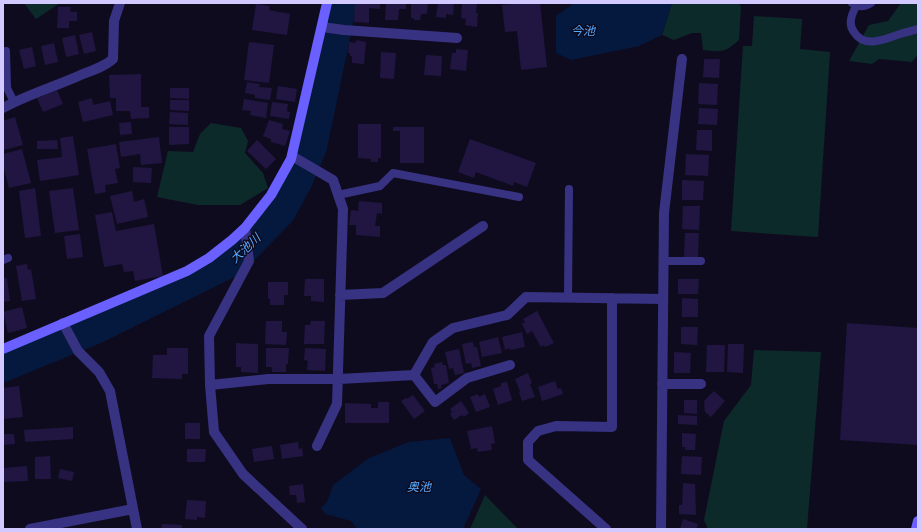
<svg xmlns="http://www.w3.org/2000/svg" width="921" height="532" viewBox="0 0 921 532" font-family="Cabin,'Noto Sans JP',sans-serif">
	<rect width="100%" height="100%" fill="#0f0b1f"/>
	<path fill="#0d2a2a" d="M24,3H60L36,19Z
		M672,3H737L741,6L739,40C724,53 722,52 703,50L701,33H692L674,40L662,35Z
		M901,3H918V54L912,62L879,59L872,64L849,61L869,25L888,21Z
		M754,16L802,19L800,49L830,52L818,237L731,231L743,46H752Z
		M211,123L241,128L248,141L245,153L263,173L268,188L240,205H198L157,197L168,151L193,152L200,134Z
		M754,350L821,352L807,529H708L704,520L724,421L751,385Z
		M485,495L517,528L518,529H470Z"/>
	<path fill="#05183d" d="M574,3H672L662,35L639,46L571,60L556,53V16Z
		M450,438L464,475L481,489L463,529H357L351,521L325,514L321,508L327,502L333,485L369,458L409,442Z"/>
	<g fill="none" stroke-linecap="round" stroke-linejoin="round">
		<path stroke="#05183d" stroke-width="28" d="M3,368L98,329L233,262L282,212L299,180L313,147L343,3"/>
	</g>
	<path fill="#201641" d="M355,3H380V9L369,8V23L354,22Z
		M386,3H406V9H399L398,20H385Z
		M411,3H428L427,14H421L420,20H414V18H411Z
		M438,3H454L453,15L446,14V18L436,17Z
		M462,3H477L476,13H478L477,27L465,25L466,19L461,18Z
		M522,3H540L547,67L521,70L517,31L505,32L502,5Z
		M256,4L270,6L269,10L290,14L287,35L252,30Z
		M58,7H71L70,12H77V21H69V28H57Z
		M92,32L96,51L84,54L79,35Z
		M75,35L79,54L66,57L62,38Z
		M356,40L366,42L364,64L352,63V56H350V53H348L349,42L356,43Z
		M249,42L274,45L269,83L244,80Z
		M54,43L58,62L45,65L41,46Z
		M32,47L36,66L24,69L19,50Z
		M456,49L468,50L466,71L450,69L452,53H456Z
		M381,52L396,53L394,79L380,78Z
		M426,55L442,56L441,76L424,75Z
		M704,59H720L719,78L703,77Z
		M141,74V107H149V118L131,119L130,111H116V98H110L109,75Z
		M247,82L260,84L259,87L272,88L270,100L255,98V95L245,93Z
		M699,83L718,84L717,105L698,104Z
		M278,86L297,89L295,102L276,99Z
		M170,88H189V99L170,98Z
		M57,90L63,104L43,112L37,98Z
		M92,98L93,105L110,101L113,115L83,122L78,102Z
		M244,99L268,103L266,118L250,115L251,111L242,110Z
		M170,100H189V111L170,110Z
		M272,102L288,104L287,111L290,112L289,119L270,116Z
		M699,108L718,109L717,125L698,124Z
		M170,112L188,113V125L169,124Z
		M15,117L23,145L4,150L3,146V121Z
		M269,120L283,124L282,129L290,131L285,146L271,142V139L263,136Z
		M131,122L132,134L120,135L119,123Z
		M358,124H381V158H378V162H371V159L358,158Z
		M169,127H189V144L169,145Z
		M393,127H424V163H400V131H393Z
		M697,130H712V151L696,150Z
		M73,136L79,175L40,181L37,160L62,157L60,138Z
		M159,137L162,163L141,165L140,154L121,157L119,142Z
		M470,139L536,163L527,187L514,182L513,186L476,172L474,178L458,172Z
		M57,140L58,149H37V141Z
		M257,140L276,159L266,169L247,151Z
		M116,144L120,168L115,169L118,183L105,185L106,192L95,194L87,149Z
		M22,149L31,183L9,188L3,165V154Z
		M686,154L709,155L708,176L685,175Z
		M133,167L152,168L151,183L133,182Z
		M682,180L704,181L703,200H682Z
		M35,188L41,236L25,238L19,191Z
		M73,188L79,230L55,233L49,191Z
		M132,191L134,202L144,199L148,217L117,224L110,196Z
		M359,201L382,203V214L377,213L375,226H380V237L356,235V225H349L351,210L358,211Z
		M683,206H700L699,230L682,229Z
		M112,212L116,231L154,224L163,276L135,281L133,271L124,272L122,264L104,267L95,215Z
		M685,233H699L698,257H684Z
		M80,234L83,257L67,259L64,236Z
		M27,264L28,270L31,269L36,299L22,301L16,266Z
		M3,278H7L10,301L3,302Z
		M305,279H324V302L311,301V296H304Z
		M678,279H699L698,294H678Z
		M268,282H288V295H284V305H270V299H268Z
		M682,298L698,299V317H682Z
		M22,307L27,328L8,333L3,312Z
		M537,311L554,343L545,347L544,345L541,347L532,331L527,334L522,324L525,322L523,319Z
		M266,321H282V332H287L286,345L265,344Z
		M311,321H325L324,344H304L305,325H310Z
		M847,323L918,328V445L840,440Z
		M681,327H698L697,345L681,344Z
		M522,332L525,347L510,350V348L505,350L502,337Z
		M498,337L502,353L482,357L479,342Z
		M473,342L474,347H477L481,366L472,368L471,363L466,364L462,344Z
		M236,343L258,344V373L241,372V367H236Z
		M728,344H744L743,373L727,372Z
		M707,345H725L724,372H706Z
		M167,348H188V374H182V379L152,378L153,355H167Z
		M266,348H289L288,364H286V372H272V367H266Z
		M305,348L326,349L325,371L307,370L308,361L304,360Z
		M459,349L464,373L455,375L453,368L449,369L445,352Z
		M674,352L691,353L690,373H674Z
		M442,362L443,365H446L449,383L441,385L442,388L438,389L437,384H434L431,368L435,367L434,364Z
		M528,373L532,383L530,384L535,397L522,401L519,392L520,391L515,379Z
		M555,381L558,389L561,388L563,394L542,401L538,387Z
		M507,382L512,400L498,405L493,389L501,386V383Z
		M19,386L23,417L3,419V388Z
		M714,391L725,401L711,417L705,412L704,401Z
		M478,394L479,397L485,394L490,407L476,412L470,397Z
		M413,395L425,411L414,419L401,401L406,398L407,399Z
		M684,400H697V414L684,413Z
		M461,401L469,413L464,417L462,415L454,420L450,414L452,412L450,409Z
		M378,402H389V423H345V403L371,404V408H378Z
		M678,415L697,416V425L678,424Z
		M185,423H200V439H185Z
		M492,426L495,443L491,444L492,450L478,452L477,448L471,449L467,431Z
		M73,427V439L25,442L24,430Z
		M682,433L696,434L695,450H685V447H682Z
		M3,434H14L15,444L3,445Z
		M298,442L299,449L302,448L303,456L282,459L280,445Z
		M272,446L274,459L254,462L252,449Z
		M187,449H206L205,462H187Z
		M50,456L51,479H35V457Z
		M682,456L702,457L701,475L681,474Z
		M27,466L28,481L3,482V468Z
		M60,469L74,472L72,481L58,478Z
		M683,483L695,484L696,515L679,514V505H682Z
		M303,484L305,502L297,503L296,495H290L289,486Z
		M187,500L206,501L205,518L197,517V520L185,519Z
		M683,519L698,524L696,529H680Z
		M162,524L182,525V529H161Z"/>
	<g fill="none" stroke-linecap="round" stroke-linejoin="round">
		<path stroke="#383282" stroke-width="8" d="M852,3C858,7 865,7 871,3
			M856,6C854,10 851,16 851,20C850,25 851,28 854,32C864,49 886,39 900,34C906,32 912,31 918,29
			M6,51L7,88L14,102
			M338,195L380,186L393,173L519,197
			M3,260L8,258
			M663,261H701
			M568,297L569,189"/>
		<path stroke="#383282" stroke-width="10" d="M322,27L344,30L457,38
			M3,108C28,94 57,86 83,74C94,70 105,66 113,59L114,21L120,3
			M292,156L333,180L343,209L337,404L317,446
			M245,228L249,261L209,336L210,385L214,432L243,474L302,529
			M340,295L383,293L483,226
			M63,323L78,351L99,372L110,391L137,529
			M414,375L435,402L467,378L510,365
			M662,384H701
			M210,385L268,379H339L414,375L433,342L453,328L507,315L526,297L662,299
			M30,529L133,509
			M606,529L528,460V442L538,431L556,426L612,427V298
			M661,529L664,213L682,59"/>
		<path stroke="#6a60ff" stroke-width="10" d="M3,349L187,271L209,258L232,240L245,228L271,195L291,159L327,3
			M916,529L918,521"/>
	</g>
	<g text-anchor="middle" dominant-baseline="central" stroke-width="3" stroke-linejoin="round" paint-order="stroke">
		<g font-size="12" font-style="italic" fill="#57abff" stroke="#0f0b1f">
			<text x="583" y="30">今池</text>
			<text transform="translate(245 248) rotate(-43)">大池川</text>
			<text x="419" y="486">奥池</text>
		</g>
	</g>
	<rect width="921" height="532" fill="none" stroke="#d1c9ff" stroke-width="8"/>
</svg>
